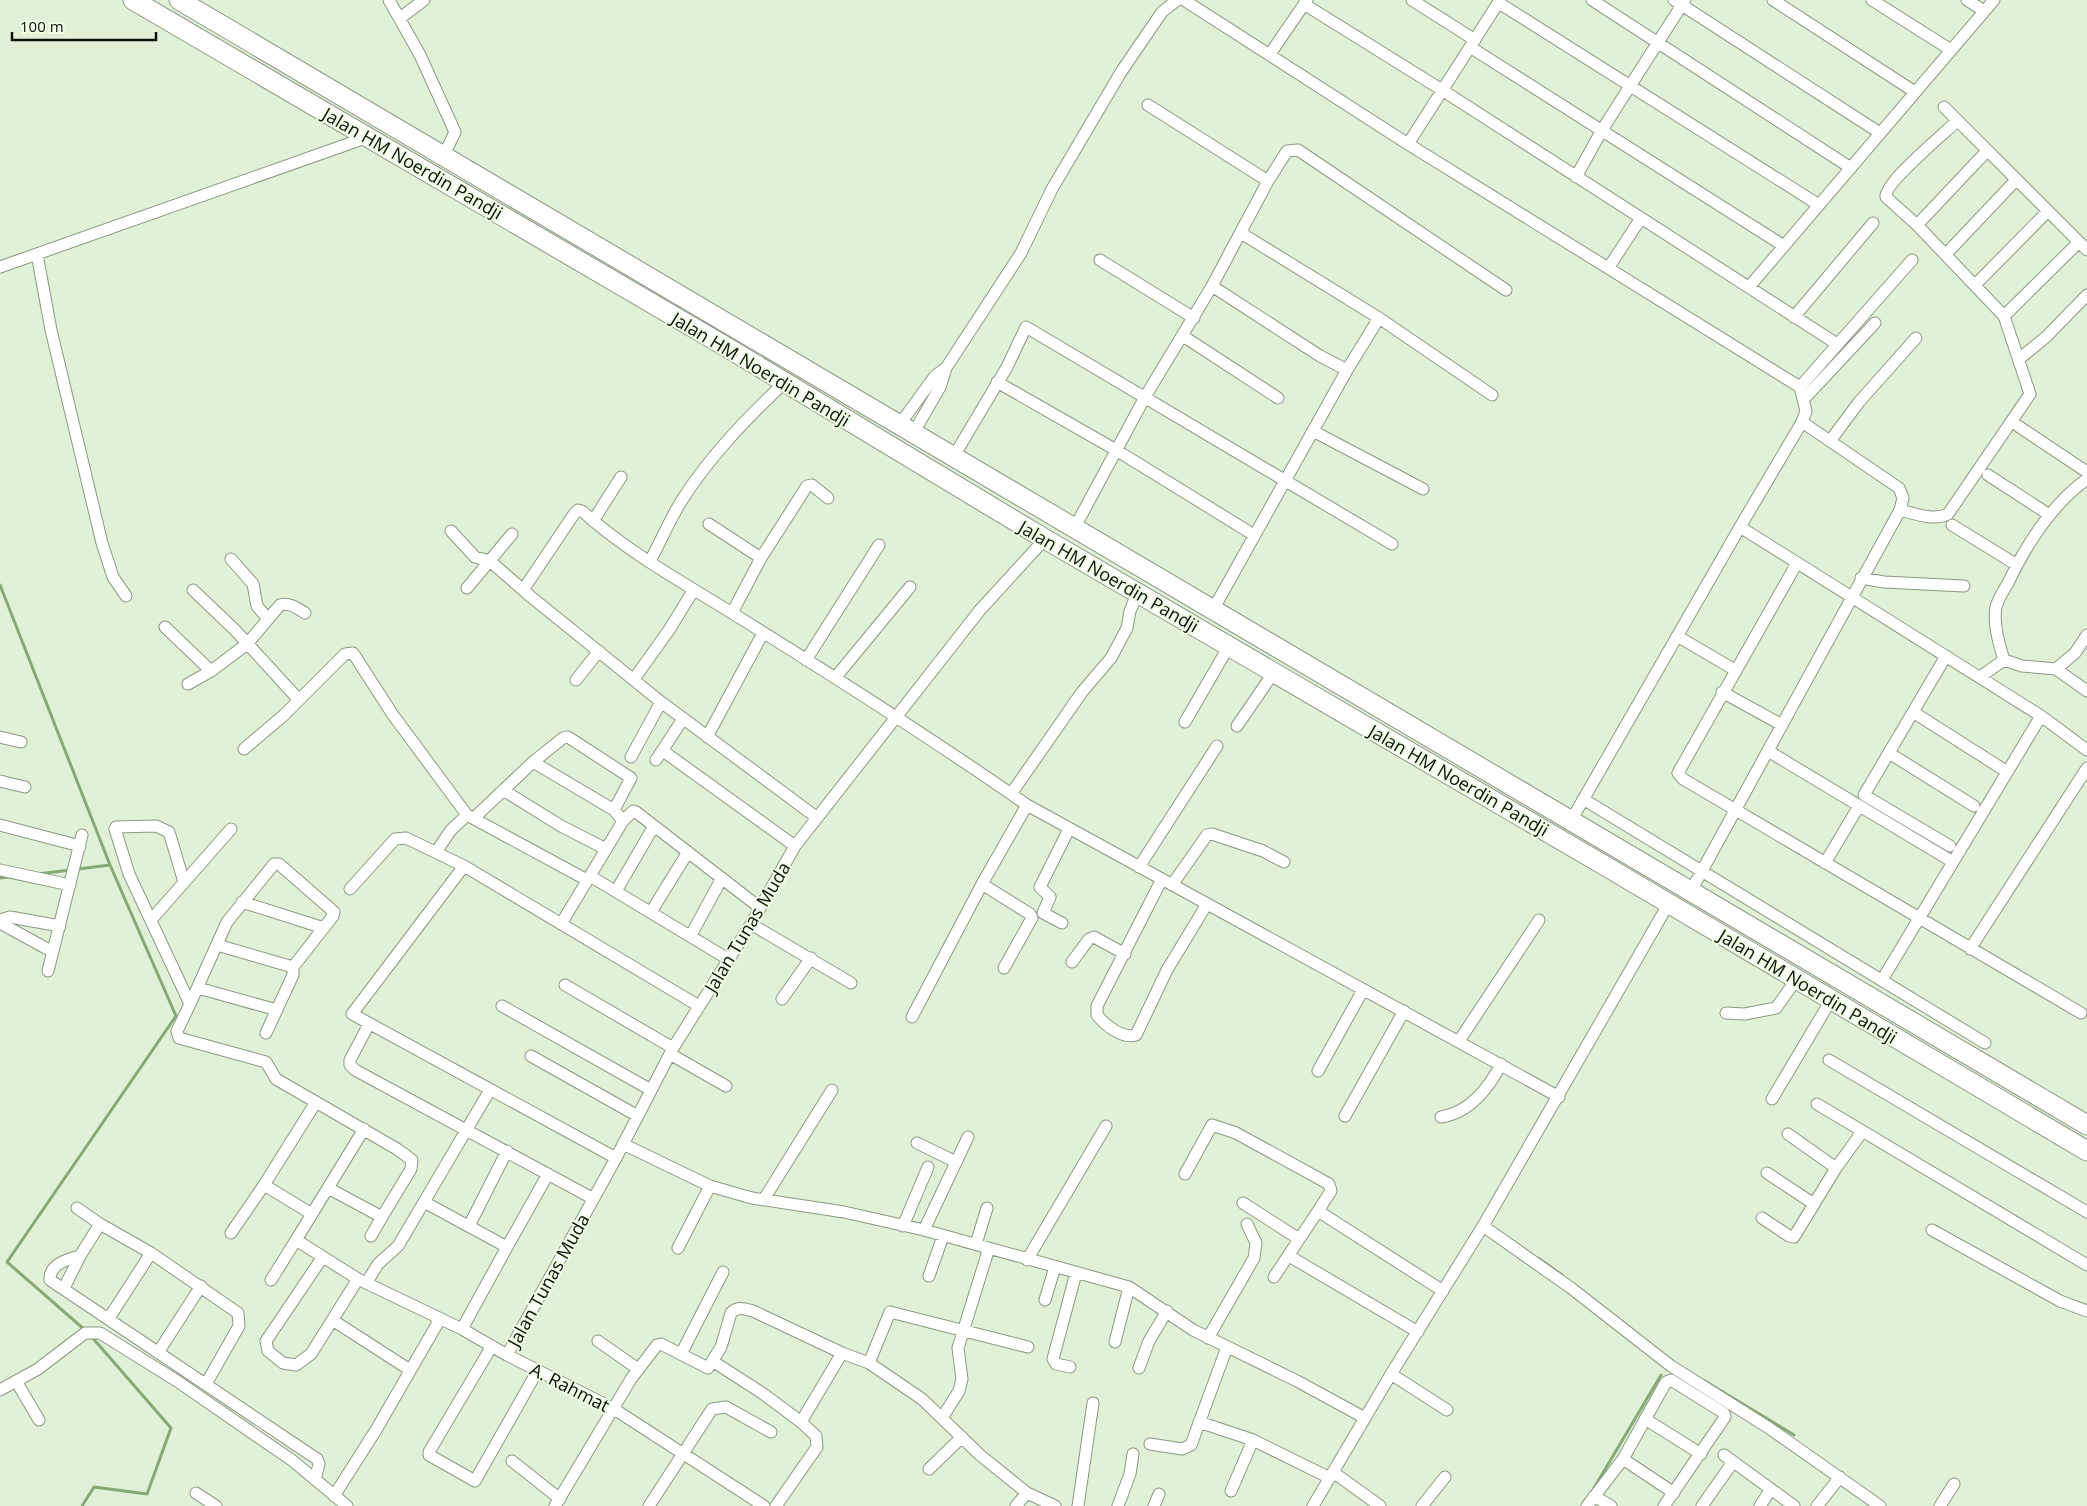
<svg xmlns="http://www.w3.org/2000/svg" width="2087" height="1506" viewBox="0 0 2087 1506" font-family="'Open Sans',sans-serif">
	<rect width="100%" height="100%" fill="#e1f1d8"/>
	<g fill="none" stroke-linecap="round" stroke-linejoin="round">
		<path stroke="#88a975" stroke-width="3" d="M0,585L110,865L176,1016L7,1262L85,1330
			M38,874L110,865
			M0,878L9,877
			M1538,1258L1562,1275
			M1703,1380L1794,1435
			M1594,1488L1661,1375
			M82,1506L94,1487L147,1494L171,1428L91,1336"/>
		<defs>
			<path id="street" d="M389,0L420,55L455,132L444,155
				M1184,0L1408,144L1800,387L1806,411L1802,422L1740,527L2041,716L2087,750
				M1412,0L1475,40
				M1592,0L1851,168
				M1674,0L1880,133
				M1773,0L1915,92
				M1872,0L1951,50
				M1967,0L1984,11
				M1499,3L1819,205
				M1304,4L1442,90L1837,344
				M400,18L424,0
				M1470,47L1784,246
				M1270,54L1307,0
				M1944,107L2087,250
				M1408,144L1500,0
				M1576,177L1602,130L1685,0
				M1268,181L1287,151L1298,150L1506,290
				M1917,225L1987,151
				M1241,233L1379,318L1492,395
				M37,254L51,330L102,543L113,577L126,596
				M1946,254L2016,180
				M1100,260L1194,318
				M0,267L368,137
				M1609,267L1641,218
				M1975,285L2048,211
				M1212,286L1320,356L1347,370
				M1749,287L1994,0
				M2004,316L2079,242
				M1794,317L1873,223
				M1183,336L1278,398
				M2019,359L2046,337L2087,295
				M997,382L1116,450L1254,535
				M1800,387L1912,260
				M1803,400L1875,323
				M900,424L935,376L946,368
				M2018,426L2087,472
				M1313,431L1423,489
				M914,432L940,387L946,368L1021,253L1052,189L1121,72L1162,12L1177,0
				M1830,441L1859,402L1916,338
				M954,456L1007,367L1026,327L1392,544
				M1988,475L2048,514
				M1900,510C1916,514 1934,521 1948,514L2030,394L2004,316L1917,225L1886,197C1884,183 1945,133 1957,121
				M593,521L621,477
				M709,524L761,558
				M1952,525L2017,565
				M1075,527L1145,397L1212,286L1268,181L1148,105
				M451,531L475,557L490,561L530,596L661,702L816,817
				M231,559L253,584L257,606L268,619
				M650,561C661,541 670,519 682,500C710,456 747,418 785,382
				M1797,563L1678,773L1683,779L2081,1013
				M1861,578L1884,582L1964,586
				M467,588L512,534
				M193,590L235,630L299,700
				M523,590L574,514L578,510L582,511C626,551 682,582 732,613C832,675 931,738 1027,805L1559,1097
				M1214,608L1347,370L1379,318
				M732,613L761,558L807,486L812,485L828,498
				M165,627L211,671
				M1677,636L1735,670
				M1946,656L1864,795L1950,846
				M806,660L879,545
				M2004,660C1999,644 1993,624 1996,607C1998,599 2004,590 2008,583C2027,543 2051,505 2087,479
				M2004,660L2022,666L2056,669L2075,653L2087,635
				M2056,669L2087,691
				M1980,677L2004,660
				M835,678L910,587
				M634,679L669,630L693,591
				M576,680L599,651
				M188,684L211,671L247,644L280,605C289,602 297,608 305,613
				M1722,692L1782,725
				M1913,712L2001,768
				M1185,722L1229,646
				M1237,726L1274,672
				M0,737L21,742
				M707,737L763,633
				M244,749L284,715L345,654L353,653L393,715L467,815
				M663,751L795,846
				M1768,751L1953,862
				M1889,753L1974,806
				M631,757L661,702
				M656,760L683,719
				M533,762L614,810L623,821L561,924
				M0,781L25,787
				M503,790L561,826L606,849
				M1011,794L1082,692L1111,658L1127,628L1130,611L1138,592
				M1583,799L1985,1043
				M474,818L533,762L563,738L568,737L631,778L614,810
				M1572,819L1740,527
				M623,821L633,811L636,812L759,907
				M0,825L80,846
				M436,852L451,830L467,815L587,880
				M1825,863L1859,806
				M464,866L352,1014L616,1158
				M1139,867L1217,746
				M0,870L70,885
				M590,876L728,959
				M1162,879L1097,1006V1015C1105,1025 1122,1039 1136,1035L1167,970L1207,904
				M184,882L169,832L156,826L116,827L115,829L129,874L190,1004L177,1031L179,1038L266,1062L276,1079L397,1149L412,1160L411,1169L382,1217L328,1188
				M982,884L1030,914L1032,918L1004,968
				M1172,885L1207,835L1212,834L1263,851L1284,862
				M350,889L395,839L406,838L464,866L699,1006
				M1692,889L1900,510L1903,498L1899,488L1802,422
				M616,891L654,826
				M242,902L324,928
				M651,912L688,852
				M0,920L10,917L60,926
				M151,920L231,829
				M0,923L53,952
				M1062,923L1043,913L1050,897L1040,887L1069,829
				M751,924L851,983
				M691,935L722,878
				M217,945L293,967
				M1970,949L2087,768
				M1072,962L1089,939L1094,937L1125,954
				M48,971L82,835
				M1882,980L2041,716
				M565,985L673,1048
				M198,988L277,1010
				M782,999L811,958
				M190,1004L227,922L274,864H279L334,912L333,916L293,967V975L266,1033
				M502,1006L651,1090
				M1726,1013L1745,1014L1776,1008L1796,980
				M912,1017L982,884L1027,805
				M369,1024L350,1060V1065L355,1070L592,1198
				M1459,1041L1539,920
				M670,1054L726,1086
				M531,1056L636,1115
				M1829,1060L2087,1212
				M1318,1071L1363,990
				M1772,1099L1831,1000
				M1817,1104L2087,1265
				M1345,1116L1404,1011
				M1441,1117C1469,1113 1489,1088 1501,1064
				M364,1129L296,1240L358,1279L462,1329L507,1355L614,1409L764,1506
				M1788,1134L1836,1168
				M917,1143L956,1162
				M623,1144L710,1186L752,1198L844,1212L924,1230L1129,1287L1193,1330L1297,1381L1365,1418
				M1767,1173L1814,1204
				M1185,1174L1212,1125L1236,1133L1329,1184L1331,1191L1318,1211L1443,1291
				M264,1185L316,1102
				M764,1199L832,1090
				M424,1202L507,1247L548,1174
				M1243,1203L1299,1239
				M77,1208L100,1224L151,1253L238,1313L239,1326L206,1384
				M1762,1218L1789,1236L1794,1237L1836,1168L1862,1132
				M469,1226L507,1151
				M903,1226L928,1167
				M1483,1226L1571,1288L1671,1366L1769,1428L1880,1506
				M924,1230L968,1137
				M1932,1230L2060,1301L2087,1311
				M231,1233L264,1185L312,1214
				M371,1236L382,1217
				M976,1244L987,1208
				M678,1248L710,1186
				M80,1256C68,1259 49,1264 50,1280L317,1459L319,1464L315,1480
				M1289,1256L1418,1332
				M322,1258L266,1341L268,1351L283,1363L296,1365L311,1354L358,1279
				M1027,1260L1106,1126
				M929,1276L943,1236
				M1274,1277L1318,1211
				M271,1280L296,1240
				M367,1282L378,1264L398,1246L490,1090
				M64,1288L80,1256L100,1224
				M1045,1300L1055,1267
				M109,1318L151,1253
				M334,1321L410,1370
				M462,1329L507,1247
				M1208,1338L1254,1258L1256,1243L1247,1224
				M598,1341L638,1369
				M1115,1342L1129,1287
				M492,1346L429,1452V1455L475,1481L538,1370
				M159,1351L201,1286
				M681,1354L723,1272
				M507,1355L616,1158L673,1048L751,924L795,846L980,610L1045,539
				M714,1362L762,1393L801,1422
				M869,1363L890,1312L1028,1347
				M1070,1367L1056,1364L1053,1359L1076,1273
				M1139,1368L1149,1341L1167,1311
				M1391,1374L1447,1410
				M16,1381L39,1420
				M0,1390L38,1369L85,1333H100L177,1381L293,1461L347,1506
				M942,1418L959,1391L962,1379L958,1348L989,1248
				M1645,1419L1701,1454
				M1199,1422L1253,1440L1330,1478
				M1150,1444L1182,1449L1191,1445L1227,1347
				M1724,1455L1794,1506
				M1623,1459L1674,1493
				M512,1461L560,1499
				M929,1469L962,1437
				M1333,1472L1380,1506
				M1231,1491L1253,1440
				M196,1493L216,1506
				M334,1496L376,1430L440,1319
				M1594,1496L1611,1506
				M555,1506L631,1379L657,1345L661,1344L708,1368L721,1347L731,1313C737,1306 745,1309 753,1311L842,1353L869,1363L922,1399L980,1455L1027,1493L1055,1506
				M649,1506L712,1409L726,1407L771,1432
				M776,1506L817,1447L816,1436L801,1422L842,1353
				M1016,1506L1027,1493
				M1078,1506L1093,1403
				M1118,1506L1130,1474L1133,1454
				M1154,1506L1159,1494
				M1313,1506L1391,1374L1483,1226L1669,903
				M1422,1506L1445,1477
				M1587,1506L1623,1459L1666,1382L1671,1380L1724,1413L1725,1417L1664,1506
				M1702,1506L1733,1462
				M1760,1506L1771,1489
				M1817,1506L1840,1477
				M1940,1506L1954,1484"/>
			<path id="primary" d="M133,0L723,345L1045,539L1602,864L2087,1151
				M179,0C817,372 1453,747 2087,1125"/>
		</defs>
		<use href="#street" stroke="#8b9a83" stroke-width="13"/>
		<use href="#primary" stroke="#8b9a83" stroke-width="21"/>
		<use href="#street" stroke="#fff" stroke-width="11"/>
		<use href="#primary" stroke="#fff" stroke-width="19"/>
	</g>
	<g text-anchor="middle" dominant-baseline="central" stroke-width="4" stroke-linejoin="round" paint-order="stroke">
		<g font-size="18" fill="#0d130a" stroke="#eefee5">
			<text transform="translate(413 163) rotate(30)">Jalan HM Noerdin Pandji</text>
			<text transform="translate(761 369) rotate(31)">Jalan HM Noerdin Pandji</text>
			<text transform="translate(1109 576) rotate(30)">Jalan HM Noerdin Pandji</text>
			<text transform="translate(1459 780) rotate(30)">Jalan HM Noerdin Pandji</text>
			<text transform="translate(747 927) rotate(-59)">Jalan Tunas Muda</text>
			<text transform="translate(1808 986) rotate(31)">Jalan HM Noerdin Pandji</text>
			<text transform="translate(548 1280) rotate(-61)">Jalan Tunas Muda</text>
			<text transform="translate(570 1387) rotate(27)">A. Rahmat</text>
		</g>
	</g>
	<path d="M12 32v8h144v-8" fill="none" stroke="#0d130a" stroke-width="2.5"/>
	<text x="20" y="32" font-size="15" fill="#0d130a" stroke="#eefee5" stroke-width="4" paint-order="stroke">100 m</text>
</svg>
